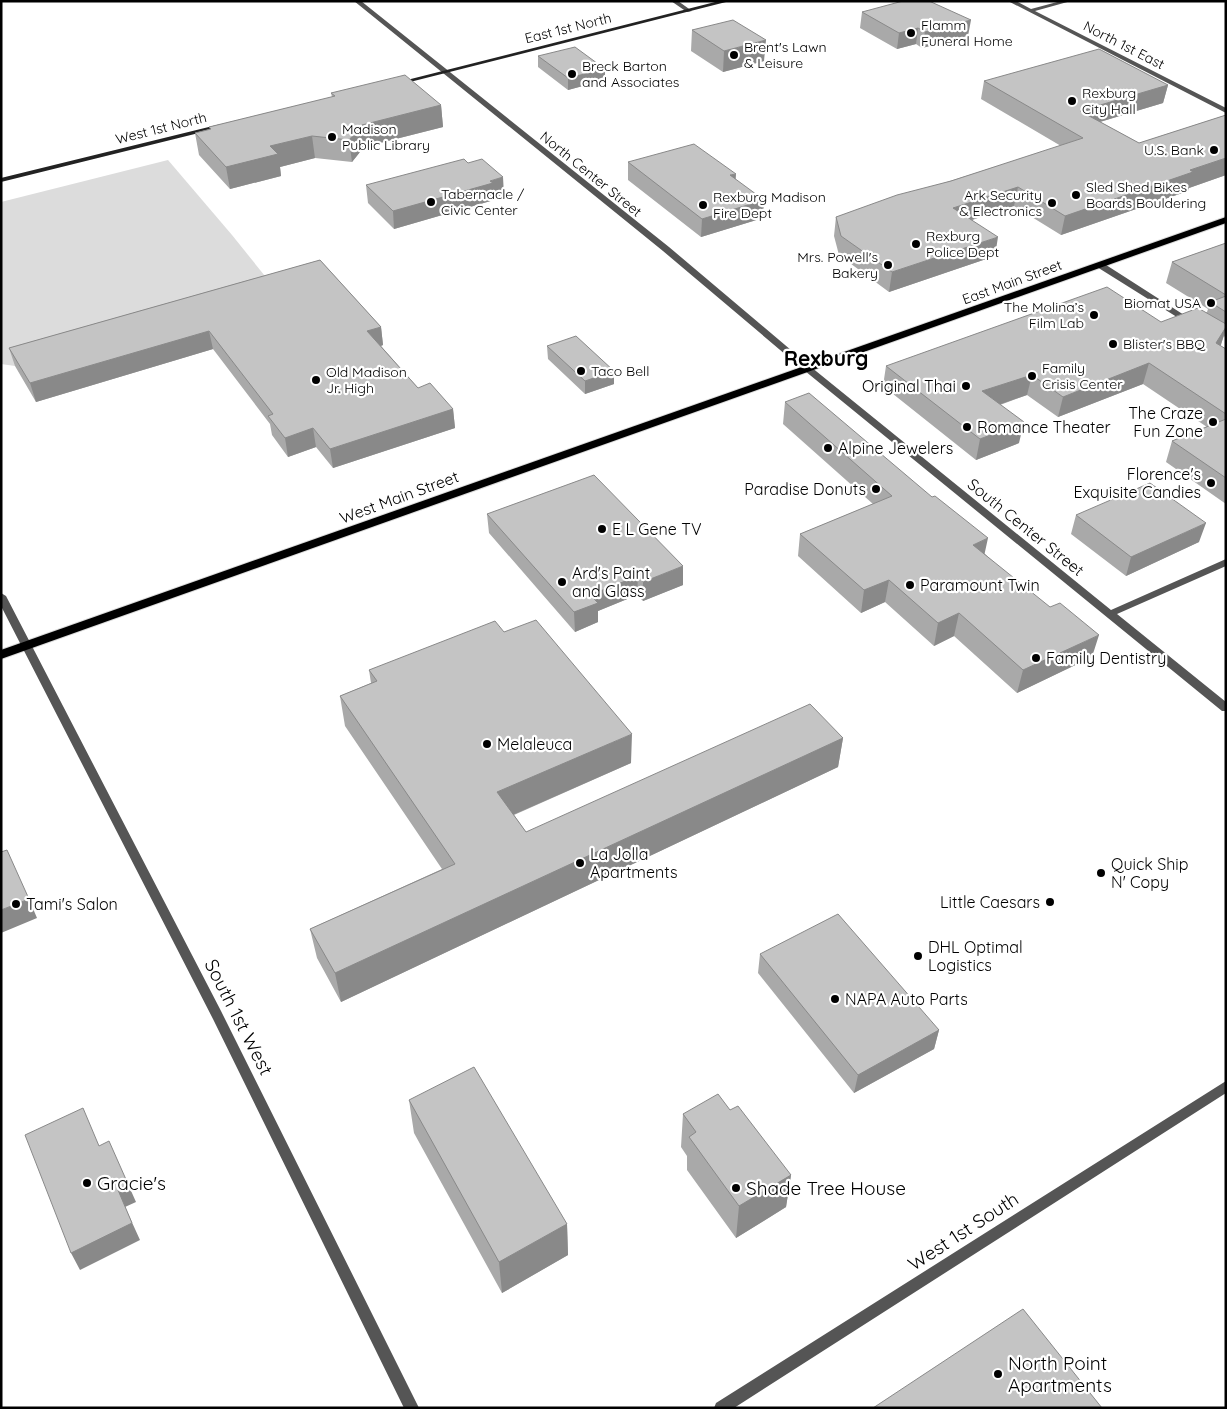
<svg xmlns="http://www.w3.org/2000/svg" width="1227" height="1409" viewBox="0 0 1227 1409" font-family="Quicksand,sans-serif">
	<rect width="100%" height="100%" fill="#fff"/>
	<path fill="#dcdcdc" d="M168,160L232,235L277,291L15,366L1,364V202Z"/>
	<g fill="none" stroke-linecap="round" stroke-linejoin="round">
		<defs>
			<path id="primary" d="M1226,217V223L1,659V650Z"/>
		</defs>
		<use href="#primary" stroke="#dbdbdb" stroke-width="2"/>
		<path fill="#555" fill-rule="evenodd" d="M354,1H361L669,247L811,367L1111,610L1226,559V566L1117,614L1226,702V711H1222L805,371L663,251Z
			M671,1H678L692,11L687,12Z
			M1008,1H1016L1031,9L1061,1H1071L1035,11L1226,108V113Z
			M1097,263H1103L1195,322L1194,324H1188L1097,267Z
			M1226,1081V1093L734,1408H714L716,1403Z"/>
		<path fill="#555" fill-rule="evenodd" d="M1,593L6,596L221,1011L419,1408H404L213,1019L1,606Z"/>
		<path fill="#222" fill-rule="evenodd" d="M719,1H730L398,85L395,83Z
			M221,124L223,125V127L1,182V178Z"/>
		<use href="#primary" fill="#000" fill-rule="evenodd"/>
	</g>
	<path fill="#a9a9a9" d="M862,12L968,36L922,48L916,44L897,49L860,28Z
		M692,30L764,61L723,72L691,51Z
		M538,56L605,80L568,90L538,67Z
		M984,81L1168,85L1163,103L1100,122L1139,143L1226,115V175L1189,188L1188,191L1061,235L1014,206L972,220L995,256L889,292L839,255L834,236L836,217L1061,146L981,99Z
		M331,93L441,105L443,127L364,147L352,162L315,158L280,167L281,176L230,189L199,155L195,133L210,129L209,127L332,97Z
		M628,162L735,179L763,218L701,237L628,180Z
		M366,185L504,195L493,198L494,200L394,229L368,203Z
		M1226,243V338L1224,336L1220,346L1226,349V504L1166,462L1172,441L1207,427L1143,384L1058,417L1027,395L1000,405L1019,443L976,460L883,386L886,366L1161,322L1207,312L1208,309L1166,283L1172,262Z
		M320,260L381,327L383,345L381,346L418,388L453,409L455,428L333,468L316,447L288,457L272,435L270,424L213,349L36,402L15,366L9,348Z
		M547,346L614,384L585,394L548,359Z
		M785,402L985,554L1092,657L1017,693L954,636L934,646L885,602L861,613L798,556L800,534L873,504L783,424Z
		M487,514L683,585L643,601L637,595L598,611V622L575,632L489,533Z
		M1076,515L1199,542L1126,576L1071,534Z
		M504,632L631,763L514,815L526,832L843,738L838,767L341,1002L317,958L310,929L442,869L345,726L340,696L371,683L369,670Z
		M760,954L939,1030L934,1049L854,1093L758,973Z
		M409,1100L567,1224L568,1255L502,1293L414,1133Z
		M730,1110L791,1175L786,1207L736,1238L687,1170V1156L681,1147L683,1114Z"/>
	<path fill="#898989" d="M971,20L968,36L922,48L925,32Z
		M918,28L916,44L897,49L899,33Z
		M766,40L764,61L723,72L724,51Z
		M605,69V80L568,90V78Z
		M1168,85L1163,103L1076,129L1080,111Z
		M441,105L443,127L364,147L352,162L349,140L362,125Z
		M312,136L315,158L280,167L281,176L230,189L226,167L270,146Z
		M1226,158V175L1189,188L1188,191L1061,235L1065,216L1190,170Z
		M736,174L735,191L730,175Z
		M503,177L504,195L493,198L494,200L394,229L393,211Z
		M1018,187L1014,206L950,227L953,208Z
		M764,200L763,218L701,237L702,219Z
		M998,237L995,256L889,292L892,272Z
		M381,327L383,345L369,350L367,331Z
		M1226,327L1221,345L1209,363L1216,343Z
		M209,331L213,349L36,402L30,383Z
		M1149,363L1143,384L1058,417L1063,397Z
		M614,371V384L585,394V381Z
		M1032,375L1027,395L978,412L982,391Z
		M453,409L455,428L333,468L330,449Z
		M1024,422L1019,443L976,460L980,439Z
		M313,428L316,447L288,457L285,438Z
		M1206,523L1199,542L1126,576L1131,557Z
		M988,538L983,561L973,545Z
		M683,566V585L643,601V582Z
		M638,576L637,595L598,611V622L575,632L574,612L590,595Z
		M889,580L885,602L861,613L864,590Z
		M959,613L954,636L934,646L938,623Z
		M1099,635L1092,657L1017,693L1023,670Z
		M632,734L631,763L499,821L497,792Z
		M843,738L838,767L341,1002L335,973Z
		M29,899L37,918L1,933V910Z
		M939,1030L934,1049L854,1093L858,1075Z
		M791,1175L786,1207L736,1238L739,1206Z
		M128,1184L136,1202L125,1207L140,1240L80,1270L71,1253L118,1190Z
		M567,1224L568,1255L502,1293L499,1262Z"/>
	<path fill="#c4c4c4" stroke="#898989" d="M903,1H929L971,20L925,32L918,28L899,33L862,12Z
		M733,20L766,40L724,51L692,30Z
		M575,47L605,69L568,78L538,56Z
		M1099,49L1168,85L1080,111L1139,143L1226,115V158L1190,170L1193,172L1065,216L1018,187L953,208L998,237L892,272L841,236L836,217L897,195L951,181L1083,138L984,81Z
		M405,75L441,105L362,125L349,140L312,136L270,146L278,154L226,167L195,133L211,129L209,127L335,96L331,93Z
		M694,144L736,174L730,175L764,200L702,219L628,162Z
		M464,159L468,163L482,159L503,177L490,181L493,183L393,211L366,185Z
		M1226,243V295L1172,262Z
		M320,260L381,327L367,331L418,388L430,383L453,409L330,449L313,428L285,438L268,416L273,414L209,331L30,383L9,348Z
		M1107,287L1161,322L1198,308L1226,324V327L1216,343L1226,349V414L1149,363L1063,397L1032,375L982,391L1024,422L980,439L886,366Z
		M1226,296V312L1210,302Z
		M576,336L614,371L585,381L547,346Z
		M809,393L932,497L935,496L988,538L973,545L1050,607L1060,603L1099,635L1023,670L959,613L938,623L889,580L864,590L800,534L892,496L785,402Z
		M1226,419V478L1172,441Z
		M594,475L683,566L643,582L638,576L590,595L598,603L574,612L487,514Z
		M1150,483L1206,523L1131,557L1076,515Z
		M536,620L632,734L497,792L526,832L810,704L843,738L335,973L310,929L455,864L340,696L377,681L369,670L495,621L504,632Z
		M7,850L29,899L1,910V852Z
		M838,914L939,1030L858,1075L760,954Z
		M474,1067L567,1224L499,1262L409,1100Z
		M718,1094L730,1110L738,1106L791,1175L739,1206L689,1137L696,1132L683,1114Z
		M83,1108L99,1146L109,1141L128,1184L118,1190L132,1223L71,1253L25,1135Z
		M1023,1309L1102,1408H873Z"/>
	<g fill="#000" stroke="#fff" stroke-width="2">
		<circle cx="911" cy="33" r="5"/>
		<circle cx="734" cy="55" r="5"/>
		<circle cx="572" cy="74" r="5"/>
		<circle cx="1072" cy="101" r="5"/>
		<circle cx="332" cy="137" r="5"/>
		<circle cx="1214" cy="150" r="5"/>
		<circle cx="1076" cy="195" r="5"/>
		<circle cx="431" cy="202" r="5"/>
		<circle cx="1052" cy="203" r="5"/>
		<circle cx="703" cy="205" r="5"/>
		<circle cx="916" cy="244" r="5"/>
		<circle cx="888" cy="265" r="5"/>
		<circle cx="1211" cy="303" r="5"/>
		<circle cx="1094" cy="315" r="5"/>
		<circle cx="1113" cy="344" r="5"/>
		<circle cx="581" cy="371" r="5"/>
		<circle cx="1032" cy="376" r="5"/>
		<circle cx="316" cy="380" r="5"/>
		<circle cx="966" cy="386" r="5"/>
		<circle cx="1213" cy="422" r="5"/>
		<circle cx="967" cy="427" r="5"/>
		<circle cx="828" cy="448" r="5"/>
		<circle cx="1211" cy="483" r="5"/>
		<circle cx="876" cy="489" r="5"/>
		<circle cx="602" cy="529" r="5"/>
		<circle cx="562" cy="582" r="5"/>
		<circle cx="910" cy="585" r="5"/>
		<circle cx="1036" cy="658" r="5"/>
		<circle cx="487" cy="744" r="5"/>
		<circle cx="580" cy="863" r="5"/>
		<circle cx="1101" cy="873" r="5"/>
		<circle cx="1050" cy="902" r="5"/>
		<circle cx="16" cy="904" r="5"/>
		<circle cx="918" cy="956" r="5"/>
		<circle cx="835" cy="999" r="5"/>
		<circle cx="87" cy="1183" r="5"/>
		<circle cx="736" cy="1188" r="5"/>
		<circle cx="998" cy="1374" r="5"/>
	</g>
	<g text-anchor="middle" dominant-baseline="central" stroke-width="4.5" stroke-linejoin="round" paint-order="stroke">
		<g font-size="14" fill="#000" stroke="#fff" text-anchor="start">
			<text x="921" y="25">Flamm<tspan x="921" dy="16">Funeral Home</tspan></text>
			<text x="744" y="47">Brent's Lawn<tspan x="744" dy="16">&amp; Leisure</tspan></text>
			<text x="582" y="66">Breck Barton<tspan x="582" dy="16">and Associates</tspan></text>
			<text x="1082" y="93">Rexburg<tspan x="1082" dy="16">City Hall</tspan></text>
			<text x="342" y="129">Madison<tspan x="342" dy="16">Public Library</tspan></text>
			<text x="1204" y="150" text-anchor="end">U.S. Bank</text>
			<text x="1086" y="187">Sled Shed Bikes<tspan x="1086" dy="16">Boards Bouldering</tspan></text>
			<text x="441" y="194">Tabernacle /<tspan x="441" dy="16">Civic Center</tspan></text>
			<text x="1042" y="195" text-anchor="end">Ark Security<tspan x="1042" dy="16">&amp; Electronics</tspan></text>
			<text x="713" y="197">Rexburg Madison<tspan x="713" dy="16">Fire Dept</tspan></text>
			<text x="926" y="236">Rexburg<tspan x="926" dy="16">Police Dept</tspan></text>
			<text x="878" y="257" text-anchor="end">Mrs. Powell's<tspan x="878" dy="16">Bakery</tspan></text>
			<text x="1201" y="303" text-anchor="end">Biomat USA</text>
			<text x="1084" y="307" text-anchor="end">The Molina’s<tspan x="1084" dy="16">Film Lab</tspan></text>
			<text x="1123" y="344">Blister's BBQ</text>
			<text x="1042" y="368">Family<tspan x="1042" dy="16">Crisis Center</tspan></text>
			<text x="591" y="371">Taco Bell</text>
			<text x="326" y="372">Old Madison<tspan x="326" dy="16">Jr. High</tspan></text>
		</g>
		<g font-size="14" fill="#000" stroke="#fff">
			<text transform="translate(568 28) rotate(-14)">East 1st North</text>
			<text transform="translate(1124 45) rotate(27)">North 1st East</text>
			<text transform="translate(161 128) rotate(-14)">West 1st North</text>
			<text transform="translate(591 174) rotate(39)">North Center Street</text>
			<text transform="translate(1012 282) rotate(-20)">East Main Street</text>
		</g>
		<g font-size="16" fill="#000" stroke="#fff" text-anchor="start">
			<text x="956" y="386" text-anchor="end">Original Thai</text>
			<text x="1203" y="413" text-anchor="end">The Craze<tspan x="1203" dy="18">Fun Zone</tspan></text>
			<text x="977" y="427">Romance Theater</text>
			<text x="838" y="448">Alpine Jewelers</text>
			<text x="1201" y="474" text-anchor="end">Florence's<tspan x="1201" dy="18">Exquisite Candies</tspan></text>
			<text x="866" y="489" text-anchor="end">Paradise Donuts</text>
			<text x="612" y="529">E L Gene TV</text>
			<text x="572" y="573">Ard's Paint<tspan x="572" dy="18">and Glass</tspan></text>
			<text x="920" y="585">Paramount Twin</text>
			<text x="1046" y="658">Family Dentistry</text>
			<text x="497" y="744">Melaleuca</text>
			<text x="590" y="854">La Jolla<tspan x="590" dy="18">Apartments</tspan></text>
			<text x="1111" y="864">Quick Ship<tspan x="1111" dy="18">N' Copy</tspan></text>
			<text x="1040" y="902" text-anchor="end">Little Caesars</text>
			<text x="26" y="904">Tami's Salon</text>
			<text x="928" y="947">DHL Optimal<tspan x="928" dy="18">Logistics</tspan></text>
			<text x="845" y="999">NAPA Auto Parts</text>
		</g>
		<g font-size="16" fill="#000" stroke="#fff">
			<text transform="translate(399 497) rotate(-20)">West Main Street</text>
			<text transform="translate(1026 527) rotate(39)">South Center Street</text>
		</g>
		<g font-size="19" fill="#000" stroke="#fff">
			<text transform="translate(239 1017) rotate(63)">South 1st West</text>
			<text transform="translate(963 1231) rotate(-33)">West 1st South</text>
		</g>
		<g font-size="19" fill="#000" stroke="#fff" text-anchor="start">
			<text x="97" y="1183">Gracie's</text>
			<text x="746" y="1188">Shade Tree House</text>
			<text x="1008" y="1363">North Point<tspan x="1008" dy="22">Apartments</tspan></text>
		</g>
		<g font-size="21" font-weight="bold" fill="#000" stroke="#fff">
			<text x="826" y="358">Rexburg</text>
		</g>
	</g>
	<rect width="1227" height="1409" fill="none" stroke="#000000" stroke-width="5"/>
</svg>
